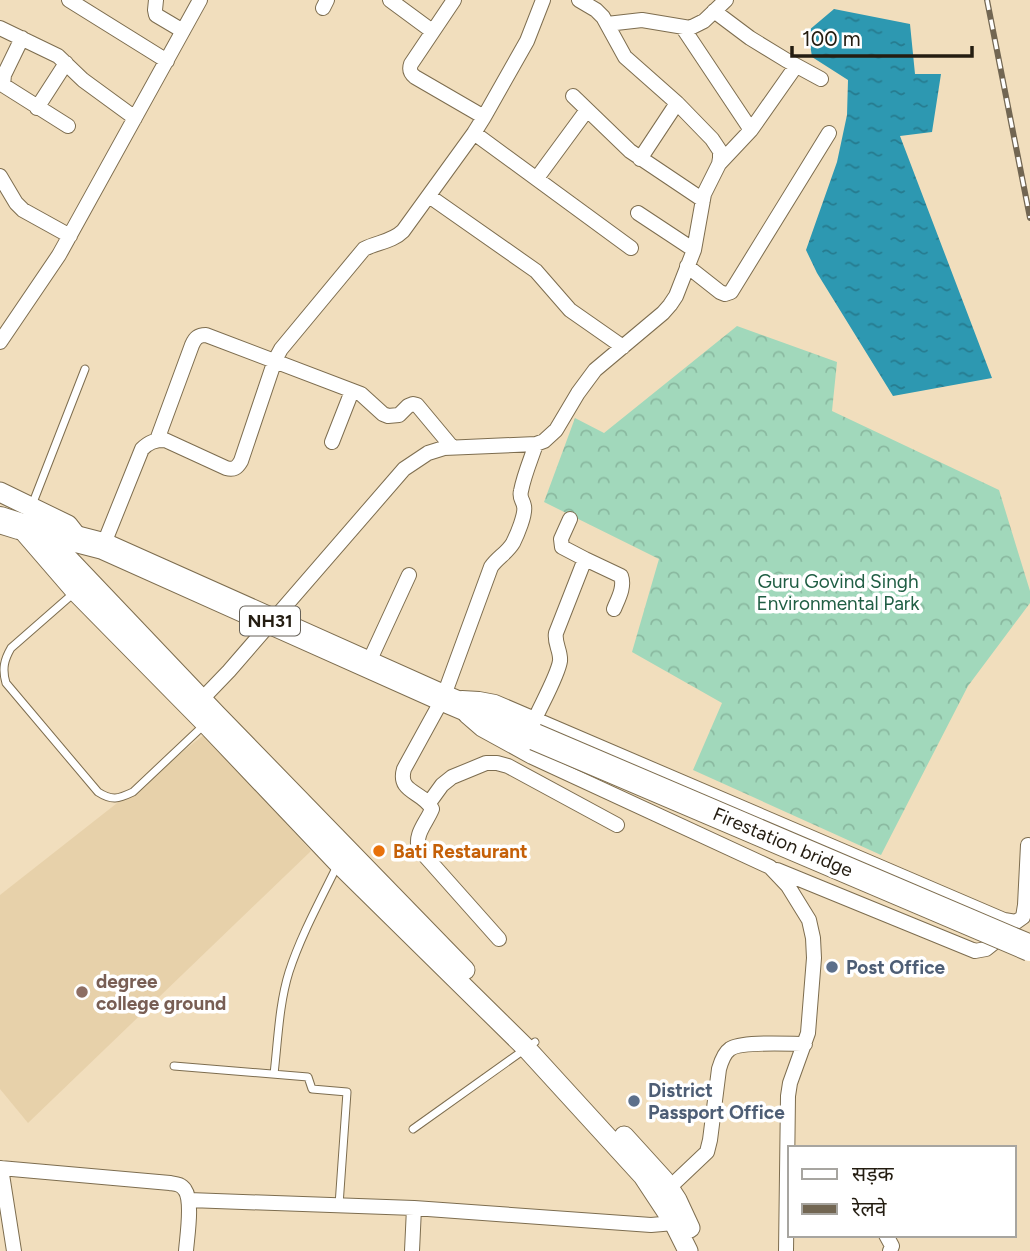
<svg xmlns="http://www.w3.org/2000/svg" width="1030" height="1251" viewBox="0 0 1030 1251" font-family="Figtree,'Noto Sans Devanagari',sans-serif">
	<defs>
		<pattern id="forest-crowns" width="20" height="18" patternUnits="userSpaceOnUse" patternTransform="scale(1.75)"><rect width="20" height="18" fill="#a1d8bb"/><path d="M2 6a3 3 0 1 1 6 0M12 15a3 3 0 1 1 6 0" fill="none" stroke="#8ab9a0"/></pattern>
		<pattern id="water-ripples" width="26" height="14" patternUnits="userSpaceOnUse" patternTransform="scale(1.75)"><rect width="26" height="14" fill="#2d98b1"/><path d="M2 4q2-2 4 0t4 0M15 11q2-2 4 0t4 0" fill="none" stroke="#267b8f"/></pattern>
	</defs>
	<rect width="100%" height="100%" fill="#f1debd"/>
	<path fill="#e7d1aa" d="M205,734L311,851L28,1123L0,1089V895Z"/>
	<path fill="url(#forest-crowns)" d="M737,326L837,362L832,411L999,490L1030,591V603L968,686L881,855L693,770L722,703L632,652L659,559L544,502L575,418L604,433Z"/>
	<path fill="url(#water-ripples)" d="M834,9L910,24L915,74H941L932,132L900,136L992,378L893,396L817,273L806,250L837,162L847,115L848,80L812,57L808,31Z"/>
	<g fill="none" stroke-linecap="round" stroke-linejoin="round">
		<defs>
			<path id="lane" d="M32,505L85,369
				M75,592L11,648C4,660 2,669 6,683L98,792C112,801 118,799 133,792L204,725
				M174,1066L308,1077L312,1089L347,1092L339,1205
				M274,1074C278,1040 279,1004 289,972C301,935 321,899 338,864
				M413,1129L535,1042"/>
			<path id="street" d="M69,0L167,61
				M156,0L155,10L156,15L183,31
				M390,0L432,31
				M323,8L327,0
				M714,11L750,38L786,60L821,79
				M607,24L642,20L690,28L704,21L726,0
				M0,28L58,56L83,80L135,118
				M683,28L751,130
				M22,38L4,75L3,85L68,126
				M573,96L630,151L703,200
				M37,108L66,63
				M484,117L527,41L543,0
				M474,133L631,248
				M640,159L677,103
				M719,164L751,130L796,66
				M0,176L16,203L23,210L70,236
				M537,178L587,110
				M429,196L536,271L570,310L623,347
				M638,213L694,250
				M687,266L720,292L725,294L731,292L829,133
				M0,342L59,255L200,0
				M157,440L192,345C195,338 198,335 206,335L361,394L383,414L388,416L399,415L408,406L413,404L417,405L452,447
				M332,442L352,391
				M103,546L142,449C149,442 155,440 165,440L226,468C234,470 237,468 241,461L275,360L281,349L364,249C377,242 392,242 403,231L474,133L484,117L415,77C410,73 409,70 411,64L454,0
				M585,559L621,576C625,587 618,599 614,609
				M368,664L409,575
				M203,698L229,671L404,469L428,453L444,448L536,444L544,441L556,430L578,393L595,370L663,313L670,305L676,296L694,250L704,194L719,164L720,158V151L712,139L677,103L625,57L603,17L596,10L579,0
				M462,698L479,699L495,702L1004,920L1016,922L1023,917L1025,905L1028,845
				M466,716L481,729L532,757L770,867L788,886L809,920L813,938L814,958L808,1033L790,1083L788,1096L786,1251
				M535,719C541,705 558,675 560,661C561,651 554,643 556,633L585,559L562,547L561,539L570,519
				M429,803L442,785L452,777L486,763H497L508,766L617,825
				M777,870L975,951L986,949L996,941L997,929
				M499,939L419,849C414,834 427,822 432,809C423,791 397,793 404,769L443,698L491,567C497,558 507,553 513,543C517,535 526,514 524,506C523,500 519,498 521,491C524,475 531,459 536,444
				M0,1168L170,1183C176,1184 181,1184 185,1190C193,1201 187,1237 186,1251
				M1,1168L14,1251
				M669,1188L707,1152L710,1140L719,1069C721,1062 724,1053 730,1049C741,1041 789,1044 805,1044
				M189,1200L414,1208L651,1225L674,1223
				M886,1235L892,1246L890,1251
				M412,1251L414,1208"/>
			<path id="secondary" d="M0,492L68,525L79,539
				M19,526L76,592L206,724L338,863L527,1049L643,1176L674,1223L688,1251
				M42,531L216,714L465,970
				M624,1136L664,1180L677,1200L690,1228"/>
			<path id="highway" d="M0,520L19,526L41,530L103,546L443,698L535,737"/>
		</defs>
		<use href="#lane" stroke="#7d6d4f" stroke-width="9"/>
		<use href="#street" stroke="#7d6d4f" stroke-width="16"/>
		<use href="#secondary" stroke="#7d6d4f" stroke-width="21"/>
		<use href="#highway" stroke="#7d6d4f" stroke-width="28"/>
		<use href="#lane" stroke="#fff" stroke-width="7"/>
		<use href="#street" stroke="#fff" stroke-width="14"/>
		<use href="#secondary" stroke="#fff" stroke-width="19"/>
		<use href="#highway" stroke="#fff" stroke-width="26"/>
		<defs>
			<path id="rail" d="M987,0L1030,218"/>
		</defs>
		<use href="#rail" stroke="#726652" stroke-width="6"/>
		<use href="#rail" stroke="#fff" stroke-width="3.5" stroke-dasharray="10" stroke-linecap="butt"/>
		<defs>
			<path id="highway-bridge" d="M535,737L1030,948"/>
		</defs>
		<use href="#highway-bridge" stroke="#7d6d4f" stroke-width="28" stroke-linecap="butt"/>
		<use href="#highway-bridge" stroke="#fff" stroke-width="26"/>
	</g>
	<circle fill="#e8710a" stroke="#fff" stroke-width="2.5" cx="379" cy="851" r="7"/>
	<g fill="#5c6f8a" stroke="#fff" stroke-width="2.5">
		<circle cx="832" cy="967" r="7"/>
		<circle cx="634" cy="1101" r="7"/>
	</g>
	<circle fill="#8d6e63" stroke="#fff" stroke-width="2.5" cx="82" cy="992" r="7"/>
	<g text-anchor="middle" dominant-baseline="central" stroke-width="7" stroke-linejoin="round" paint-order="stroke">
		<rect fill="#fff" stroke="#666158" stroke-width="2" x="240" y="606.5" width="60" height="29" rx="5"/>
		<g font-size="18" font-weight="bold" fill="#241d11">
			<text x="270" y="621">NH31</text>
		</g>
		<g font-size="19" fill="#205e44" stroke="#fff">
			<text x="838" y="581">Guru Govind Singh<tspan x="838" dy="22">Environmental Park</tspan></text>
		</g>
		<g font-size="19" fill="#241d11" stroke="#fff">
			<text transform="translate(783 842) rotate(23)">Firestation bridge</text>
		</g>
		<g font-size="19" font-weight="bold" fill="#c56008" stroke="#fff" text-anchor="start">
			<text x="393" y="851">Bati Restaurant</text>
		</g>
		<g font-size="19" font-weight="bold" fill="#4e5e75" stroke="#fff" text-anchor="start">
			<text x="846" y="967">Post Office</text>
			<text x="648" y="1090">District<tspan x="648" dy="22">Passport Office</tspan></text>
		</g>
		<g font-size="19" font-weight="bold" fill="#785e54" stroke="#fff" text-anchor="start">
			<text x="96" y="981">degree<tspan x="96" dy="22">college ground</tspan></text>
		</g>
	</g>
	<rect x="788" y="1146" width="228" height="91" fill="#ffffff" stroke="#a7a5a0" stroke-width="2"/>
	<rect x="802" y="1169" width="35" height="10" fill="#ffffff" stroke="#a7a5a0" stroke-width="2"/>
	<text x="852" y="1181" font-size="21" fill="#241d11">सड़क</text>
	<rect x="802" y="1204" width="35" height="10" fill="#726652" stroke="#a7a5a0" stroke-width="2"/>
	<text x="852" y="1216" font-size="21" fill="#241d11">रेलवे</text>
	<path d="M792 46v10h180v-10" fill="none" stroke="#241d11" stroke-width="3.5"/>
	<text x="802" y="46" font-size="21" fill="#241d11" stroke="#ffffff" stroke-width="5" paint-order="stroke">100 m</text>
</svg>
